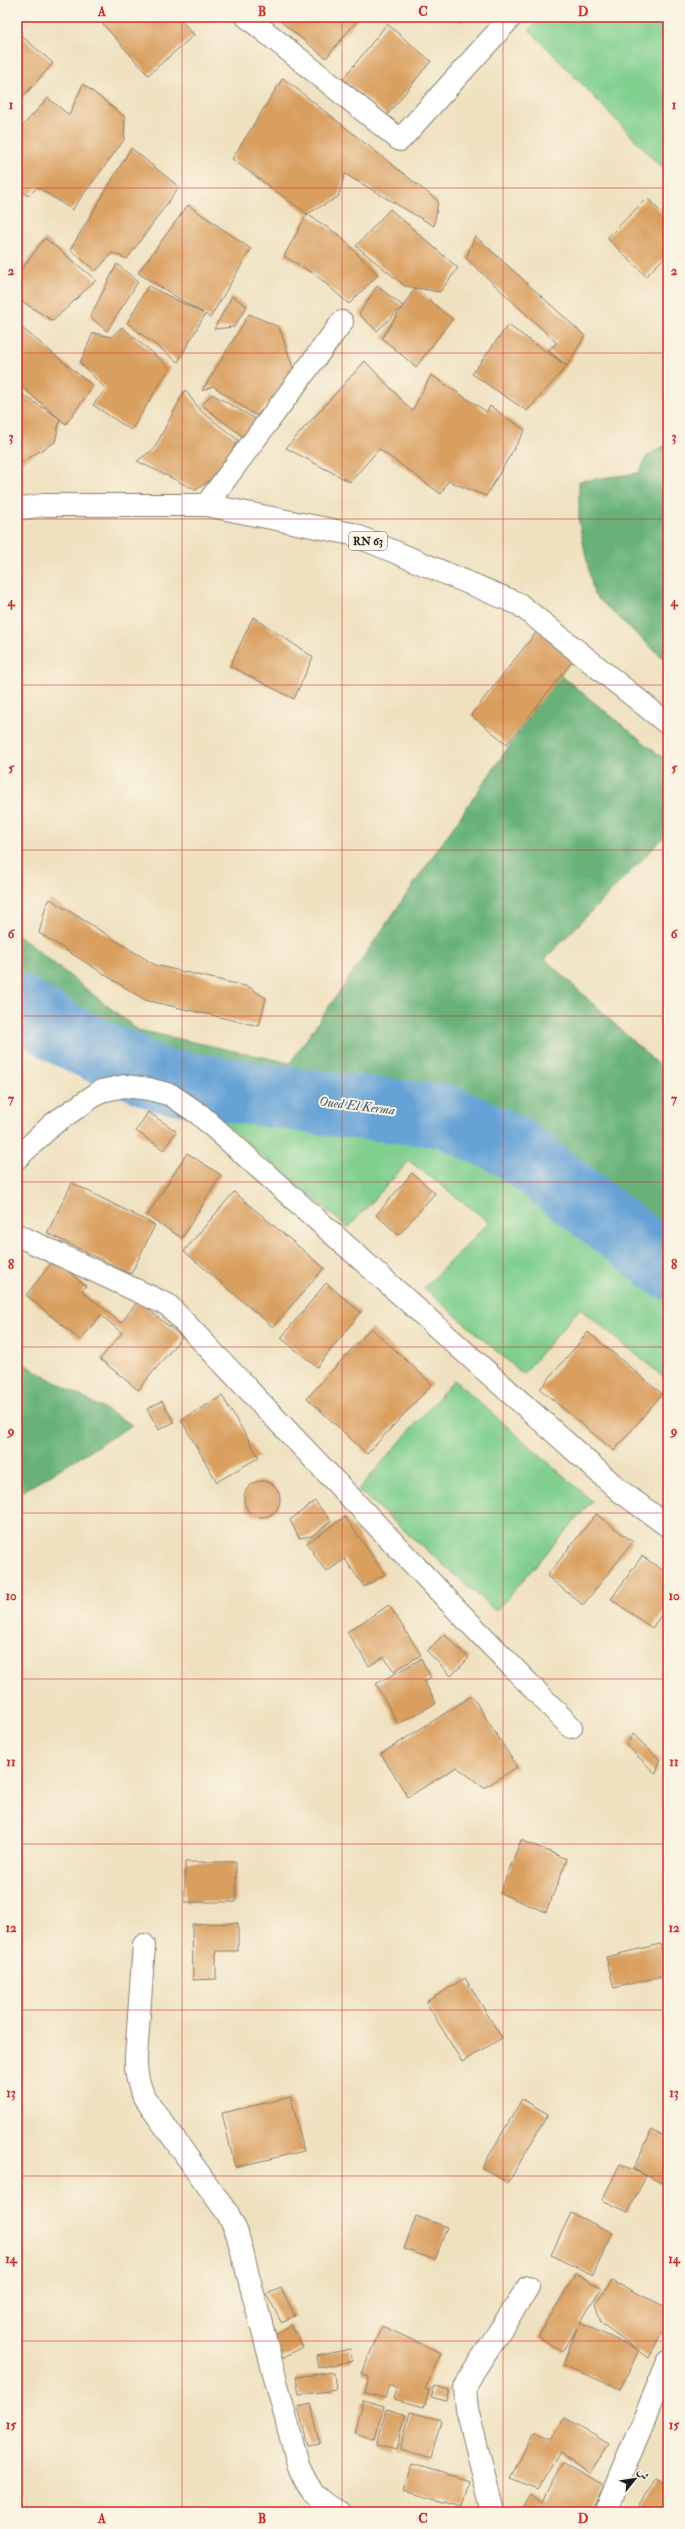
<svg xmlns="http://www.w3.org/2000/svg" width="685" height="2529" viewBox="0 0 685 2529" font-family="'IM FELL Double Pica',Amiri,serif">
	<rect width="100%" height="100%" fill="#fcf5e5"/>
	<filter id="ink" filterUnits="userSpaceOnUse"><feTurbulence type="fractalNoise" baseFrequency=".025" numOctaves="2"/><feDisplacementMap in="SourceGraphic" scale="8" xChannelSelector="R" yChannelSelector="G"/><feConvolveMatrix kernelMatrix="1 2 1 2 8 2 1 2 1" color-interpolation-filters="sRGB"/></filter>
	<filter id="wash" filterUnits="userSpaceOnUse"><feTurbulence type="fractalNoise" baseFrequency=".012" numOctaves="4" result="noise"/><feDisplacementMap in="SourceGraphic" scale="16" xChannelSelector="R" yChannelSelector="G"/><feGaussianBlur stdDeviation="0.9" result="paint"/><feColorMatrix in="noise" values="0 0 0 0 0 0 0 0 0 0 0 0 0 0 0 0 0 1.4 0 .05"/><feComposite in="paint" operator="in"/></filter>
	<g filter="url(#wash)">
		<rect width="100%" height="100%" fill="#efe1c0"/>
		<path fill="#80cf8f" stroke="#4e7656" d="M542,17H656L668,29V174L529,29Z
			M193,1097L436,1128L501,1155L668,1280V1381L580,1308L523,1374L424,1288L489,1222L409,1161L348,1228Z
			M454,1380L592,1501L496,1611L358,1490Z"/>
		<path fill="#68b27a" stroke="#42674b" d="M668,444V663L594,595L579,523V481L639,473L647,456Z
			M559,674L668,762V833L545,959L668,1074V1267L511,1146L446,1116L336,1105L160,1080L17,986V934L138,1030L290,1063Z
			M17,1360L132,1425L17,1495Z"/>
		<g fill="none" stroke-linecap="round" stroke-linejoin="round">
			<path stroke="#65a2d6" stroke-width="64" d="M17,1005L67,1036L160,1080L336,1105L446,1116L511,1146L668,1267"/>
		</g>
		<g id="blocks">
			<path fill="#d99f5e" d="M97,17H178L194,35L148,75Z
				M286,17H360L326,58L281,22Z
				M456,17H466L462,22Z
				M387,24L431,61L387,115L343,79Z
				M17,32L53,63L21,99L17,95Z
				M283,78L438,201L434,226L345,174L338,197L307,214L232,159Z
				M83,84L125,117L124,140L72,210L38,187L28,196L17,187V132L48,98L69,115Z
				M131,148L179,187L127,259L112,253L96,271L70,250Z
				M647,198L668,219V254L646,276L607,238Z
				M188,205L251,249L210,318L205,314L178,362L127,323L148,286L203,313L138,273Z
				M390,209L458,268L440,292L405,286L356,246Z
				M307,214L340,236L378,275L349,304L316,275L284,256Z
				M475,236L585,336L567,366L548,350L557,343L466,258Z
				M45,238L96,280L53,321L17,298V275Z
				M117,264L138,282L107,331L90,317Z
				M377,286L403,306L377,331L359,314Z
				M415,288L452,319L416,367L382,338Z
				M232,296L247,306L234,327L214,329Z
				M249,314L279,327L296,376L256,416L213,386L202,391Z
				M17,324L93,386L66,424L17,383Z
				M508,325L567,366L527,411L472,374Z
				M122,327L170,368L131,430L93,405L106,389L80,363L93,333L111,337Z
				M365,361L412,411L431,375L487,412L490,406L525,430L486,496L448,481L441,494L379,449L350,482L286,448Z
				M185,390L201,411L238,440L219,473L196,490L137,461L154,449Z
				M17,391L60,419L55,442L22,462H17Z
				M212,394L259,421L244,437L202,405Z
				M253,617L313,657L294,699L230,666Z
				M538,630L574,659L507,744L471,715Z
				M50,899L155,965L249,987L266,998L259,1026L145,1000L39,933L46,906Z
				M148,1112L176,1131L164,1150L136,1131Z
				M187,1153L221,1175L182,1238L147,1216Z
				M412,1173L435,1193L399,1235L376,1215Z
				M72,1183L155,1225L131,1274L47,1233Z
				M234,1192L324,1268L273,1327L184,1251Z
				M54,1260L86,1286L82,1291L121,1323L138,1301L182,1337L138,1390L100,1359L122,1333L101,1315L80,1340L26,1295Z
				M326,1283L361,1312L317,1367L281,1338Z
				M371,1328L432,1384L367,1454L307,1398Z
				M588,1332L662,1394L614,1451L540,1389Z
				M222,1396L259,1457L217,1482L181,1420Z
				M162,1401L174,1422L159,1430L147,1409Z
				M244 1499a18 18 0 1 1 36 0a18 18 0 1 1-36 0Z
				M315,1501L331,1521L312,1536L299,1538L290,1520Z
				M596,1514L633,1542L583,1605L547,1576Z
				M345,1517L385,1574L364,1587L345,1559L326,1572L307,1543Z
				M642,1556L668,1574V1606L652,1628L611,1599Z
				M389,1605L421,1655L394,1671L384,1657L369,1666L347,1632Z
				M444,1634L469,1658L451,1676L427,1651Z
				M421,1659L431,1677L424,1681L436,1703L398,1724L376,1684Z
				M472,1696L517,1767L484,1788L457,1767L408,1797L381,1754Z
				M633,1734L660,1760L656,1774L626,1745Z
				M521,1840L567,1859L546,1912L500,1893Z
				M185,1862H236V1902H185Z
				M238,1923V1951H216V1979L193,1980L192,1924Z
				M660,1944L668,1975L614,1988L606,1957Z
				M465,1978L502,2038L462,2062L426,2002Z
				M291,2097L304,2151L235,2167L222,2113Z
				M522,2099L548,2114L508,2183L482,2168Z
				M652,2130L668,2139V2186L633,2169Z
				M620,2164L646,2176L628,2212L602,2200Z
				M571,2213L613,2233L593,2275L551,2255Z
				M416,2216L447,2227L435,2260L404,2249Z
				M576,2273L601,2288L580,2323L639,2350L620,2389L563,2365L577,2328L563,2352L538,2337Z
				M612,2281L668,2308V2320L649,2358L601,2323L595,2303Z
				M281,2288L295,2316L281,2322L267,2294Z
				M291,2325L303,2347L282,2358L270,2337Z
				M382,2326L441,2353L425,2389L429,2390L424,2407L394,2399L397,2389L389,2385L385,2398L365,2393L369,2377L361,2373Z
				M350,2349L352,2361L319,2368L317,2356Z
				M334,2372L336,2390L299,2395L296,2377Z
				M435,2386L449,2390L446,2401L431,2397Z
				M363,2400L384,2406L375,2439L354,2433Z
				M311,2404L320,2443L308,2445L298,2407Z
				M386,2409L406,2415L396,2450L377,2445Z
				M410,2412L441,2420L431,2459L400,2450Z
				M565,2418L609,2444L590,2474L560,2452L538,2489L510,2478L535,2431L550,2439Z
				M562,2462L604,2485L590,2512H519L530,2495L543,2502Z
				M412,2464L470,2481L463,2507L404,2491Z
				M656,2479L668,2486V2512H634Z"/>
		</g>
	</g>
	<g filter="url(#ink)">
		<use href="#blocks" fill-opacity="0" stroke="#867e6e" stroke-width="1"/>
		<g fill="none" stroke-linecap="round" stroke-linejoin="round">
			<defs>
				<path id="minor" d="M247,17L400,140L511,17
					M206,505L342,322
					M17,1158L53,1124L101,1091L125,1086L149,1089L171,1095L199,1114L620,1491L668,1526
					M17,1235L168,1305L460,1613L571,1727
					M144,1945L136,2057C135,2072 138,2083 144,2097L228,2214L237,2233L298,2464C307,2488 317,2501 339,2512
					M493,2512L467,2409L465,2388L473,2372L528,2287
					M605,2512L668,2362"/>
				<path id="major" d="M17,509L44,505H206L352,534L519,604L668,724"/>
			</defs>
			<use href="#minor" stroke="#867e6e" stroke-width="24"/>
			<use href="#major" stroke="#867e6e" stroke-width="24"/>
			<use href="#minor" stroke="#fff" stroke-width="22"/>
			<use href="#major" stroke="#fff" stroke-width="22"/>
		</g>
	</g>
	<path fill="none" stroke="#d62828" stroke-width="1" stroke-opacity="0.55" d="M182,17V2512M342,17V2512M503,17V2512M17,188H668M17,353H668M17,519H668M17,685H668M17,850H668M17,1016H668M17,1182H668M17,1347H668M17,1513H668M17,1679H668M17,1844H668M17,2010H668M17,2176H668M17,2341H668"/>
	<g text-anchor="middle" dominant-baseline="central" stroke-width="4" stroke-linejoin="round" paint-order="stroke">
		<rect fill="#fcf5e5" stroke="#5f5d58" stroke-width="1" x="349" y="532" width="38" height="18" rx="3"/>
		<g font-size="11" font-weight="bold" fill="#1c1c1c">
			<text x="368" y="541">RN 63</text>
		</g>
		<g font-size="13" font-style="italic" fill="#3d5870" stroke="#fcf5e5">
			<text transform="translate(357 1106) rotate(7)">Oued El Kerma</text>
		</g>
	</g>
	<rect width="685" height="2529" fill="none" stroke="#fcf5e5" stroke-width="44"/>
	<g transform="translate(635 2479) rotate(60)" stroke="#fcf5e5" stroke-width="3" paint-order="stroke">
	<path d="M0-3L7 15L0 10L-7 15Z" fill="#1c1c1c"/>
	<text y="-6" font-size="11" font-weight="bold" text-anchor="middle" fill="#1c1c1c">ش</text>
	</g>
	<rect x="22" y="22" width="641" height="2485" fill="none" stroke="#d62828" stroke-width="1.5"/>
	<g font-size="13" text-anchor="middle" font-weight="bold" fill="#d62828">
		<text x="102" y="16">A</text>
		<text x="262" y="16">B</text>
		<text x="423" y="16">C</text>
		<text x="583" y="16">D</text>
		<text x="11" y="109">1</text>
		<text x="674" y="109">1</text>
		<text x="11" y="275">2</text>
		<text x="674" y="275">2</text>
		<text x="11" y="441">3</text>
		<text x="674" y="441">3</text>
		<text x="11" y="606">4</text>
		<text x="674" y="606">4</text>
		<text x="11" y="772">5</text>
		<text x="674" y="772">5</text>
		<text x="11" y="938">6</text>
		<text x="674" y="938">6</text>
		<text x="11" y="1103">7</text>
		<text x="674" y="1103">7</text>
		<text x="11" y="1269">8</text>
		<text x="674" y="1269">8</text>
		<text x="11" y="1435">9</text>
		<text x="674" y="1435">9</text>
		<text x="11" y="1600">10</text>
		<text x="674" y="1600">10</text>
		<text x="11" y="1766">11</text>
		<text x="674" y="1766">11</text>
		<text x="11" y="1932">12</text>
		<text x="674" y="1932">12</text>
		<text x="11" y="2097">13</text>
		<text x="674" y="2097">13</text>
		<text x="11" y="2263">14</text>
		<text x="674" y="2263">14</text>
		<text x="11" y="2429">15</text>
		<text x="674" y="2429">15</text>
		<text x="102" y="2523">A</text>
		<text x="262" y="2523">B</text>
		<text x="423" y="2523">C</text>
		<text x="583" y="2523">D</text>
	</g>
</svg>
